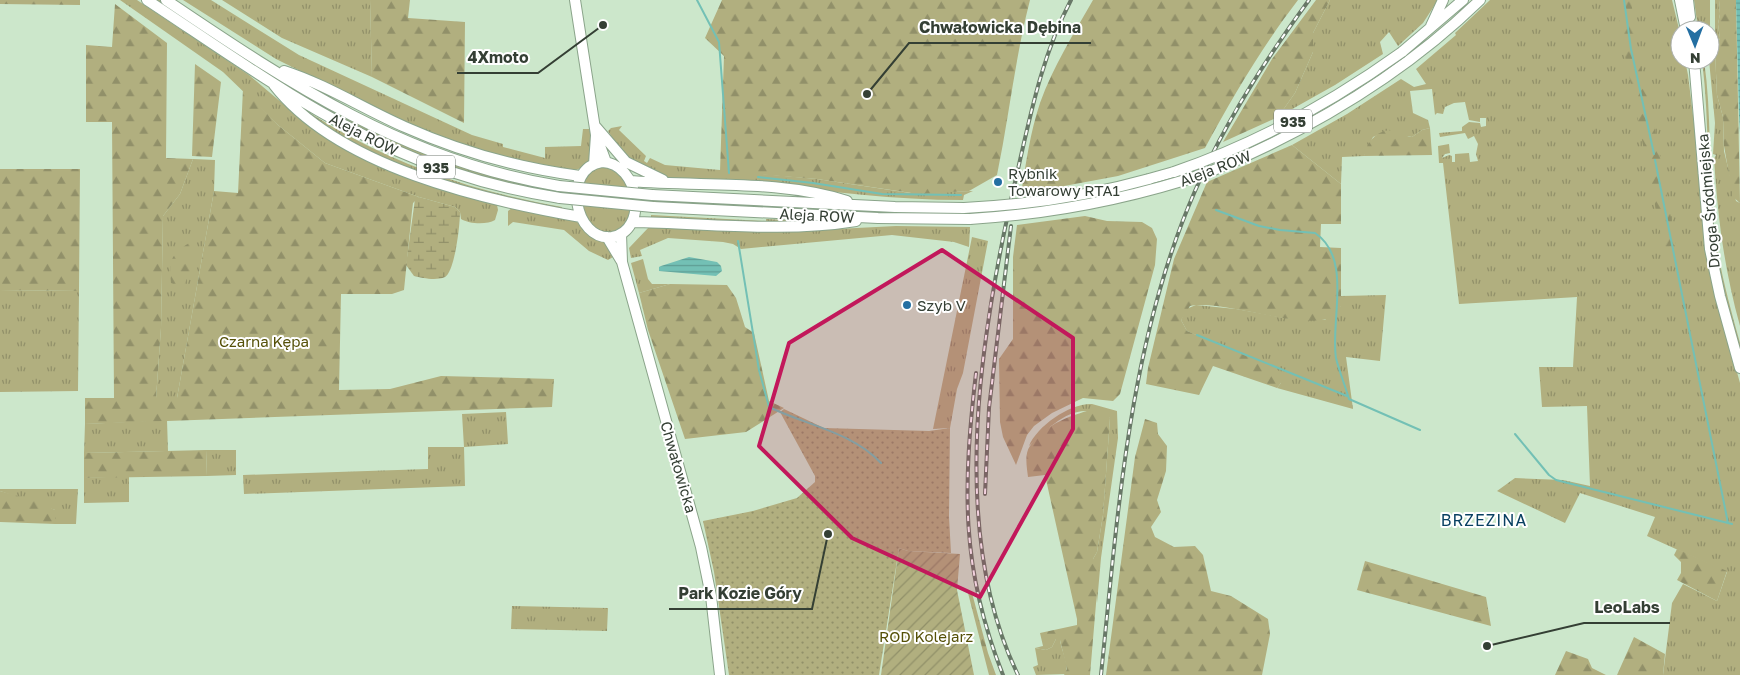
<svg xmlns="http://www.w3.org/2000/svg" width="1740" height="675" viewBox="0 0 1740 675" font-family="'Golos Text',sans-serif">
	<defs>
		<pattern id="grass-tufts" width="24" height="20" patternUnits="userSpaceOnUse" patternTransform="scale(1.25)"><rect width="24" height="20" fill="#b1af7f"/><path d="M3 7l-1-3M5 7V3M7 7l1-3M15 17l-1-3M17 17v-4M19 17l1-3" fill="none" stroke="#919069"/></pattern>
		<pattern id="forest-firs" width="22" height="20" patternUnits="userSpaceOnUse" patternTransform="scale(1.25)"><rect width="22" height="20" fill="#b1af7f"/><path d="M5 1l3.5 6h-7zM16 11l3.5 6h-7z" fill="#919069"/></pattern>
		<pattern id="wetland-marsh" width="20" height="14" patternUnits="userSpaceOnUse" patternTransform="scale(1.25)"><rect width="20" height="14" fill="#b1af7f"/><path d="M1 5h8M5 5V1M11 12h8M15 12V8" fill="none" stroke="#919069"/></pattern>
		<pattern id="park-dots" width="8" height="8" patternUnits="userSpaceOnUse" patternTransform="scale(1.25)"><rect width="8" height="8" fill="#b1af7f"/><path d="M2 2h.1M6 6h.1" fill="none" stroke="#919069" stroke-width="1.8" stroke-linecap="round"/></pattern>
		<pattern id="garden-furrows" width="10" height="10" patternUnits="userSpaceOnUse" patternTransform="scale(1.25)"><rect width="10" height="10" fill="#b1af7f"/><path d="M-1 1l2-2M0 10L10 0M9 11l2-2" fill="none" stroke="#919069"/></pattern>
		<pattern id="water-rules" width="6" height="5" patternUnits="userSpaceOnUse" patternTransform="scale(1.25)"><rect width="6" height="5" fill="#73c0b5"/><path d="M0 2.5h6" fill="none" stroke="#5f9d94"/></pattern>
	</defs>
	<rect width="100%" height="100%" fill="#cce7cb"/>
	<path fill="url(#grass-tufts)" d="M120,0H137L249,75L301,119L463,195L497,205L498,210L495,220C487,225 469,224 461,219L460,212L455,207L419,197L325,163L278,125L223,72Z
		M157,0H161C236,49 310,104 391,140C445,164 500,180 558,191V193C518,185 479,177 440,163C337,126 248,59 157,0Z
		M183,0H211L299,55L472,135L503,144V147L545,158V147L581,146L583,129H589C598,146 591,172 567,171L480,151L411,126L276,59Z
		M222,0H370L372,77L282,38Z
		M1330,0H1438L1423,23L1398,46L1389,32L1380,42L1383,54L1335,85L1278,117L1295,93L1313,52V33Z
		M1490,0H1672L1680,33V60H1685L1688,75L1715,293L1740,383V675H1663L1672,603L1683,584L1717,601L1727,572L1647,536L1655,517L1580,493L1565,523L1497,491L1515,478L1563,480L1590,486L1587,406L1542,407L1539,367H1573L1577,297L1459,304L1443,163H1439L1438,146L1449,144L1450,153L1445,154L1442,158L1449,155L1452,156V162H1455V154L1469,153L1470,162L1478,161L1476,154L1478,144L1474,136L1468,139L1465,133L1440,137L1439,133L1462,131V127L1469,122L1480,123L1481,127L1486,126V118H1480V122L1469,120L1465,102L1454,103L1445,107L1443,114L1437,113L1435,115L1432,89L1410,91L1413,113L1428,120L1430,128L1422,130L1412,137L1385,132L1373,137L1364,156L1342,157L1341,184L1292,145L1347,114L1401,79L1414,87L1426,84L1416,69L1456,35L1455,33Z
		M1694,0H1710V43V30L1698,29Z
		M1715,0H1719L1720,14L1718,24L1720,38L1715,51L1717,95L1723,117L1724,151L1736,201L1740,203V326C1724,268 1718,219 1714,159L1716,155L1713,154L1715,123L1709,60L1715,40Z
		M1702,60H1704C1712,115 1708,169 1714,224C1718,264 1729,303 1740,343V352C1731,319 1719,284 1714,249C1706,186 1710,123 1702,60Z
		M292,101C312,114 328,125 349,136C416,172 487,194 562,207V211C486,192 399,175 331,132C318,123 305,111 292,101Z
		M622,126L619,130L646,156L644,161L647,163L650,158L665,165L817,179L910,193L973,191L964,195L963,200C883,200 807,188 728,180C708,178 677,182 659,175C638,166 619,152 608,131L611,128Z
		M193,159L215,160L214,191L177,398H156L161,328L163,216L180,194Z
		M602,167C624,171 635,191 630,213C626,229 607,239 594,227C583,219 578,192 583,180C587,172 595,169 602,167Z
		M653,200L977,211V214H903L653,203Z
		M512,208L575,220L586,231L604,240L613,257L608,260L589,251L564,230L513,222L508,226V211Z
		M651,215L766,221V219L829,222L804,224L651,219Z
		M896,226L970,227L969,247L954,242L892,235L741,249L733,244L723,242L668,238L640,250L642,256L631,258L629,248L649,227L797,231Z
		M972,237L988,241L963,373L957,389L950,428L933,429Z
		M643,259L648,279L652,284H670L639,293L631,263Z
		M0,290L79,291L78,391L0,392Z
		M1386,295L1380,361L1346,357L1353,409L1277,388L1281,383L1232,351L1187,331L1181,320L1186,309L1196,305L1236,309L1285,318L1325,320L1341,306V296Z
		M1092,404L1117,411L1118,438L1101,558L1097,603L1093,559L1097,552L1103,515L1110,418C1103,416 1094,411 1087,411C1065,410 1044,432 1029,446C1037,426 1070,403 1092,404Z
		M506,412L508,444L464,447L465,486L244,494L243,475L428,469V447H464L462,414Z
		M167,420L168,451L84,453L85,424Z
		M206,450H236V475L207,476Z
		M129,476V502L84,503V478Z
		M0,489H78L76,524H55V510L0,491Z
		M512,606L608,608L607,631L511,629Z
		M1056,639H1060C1061,651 1069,662 1066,674L1036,675L1033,667L1038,665L1035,648L1046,650L1052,647Z"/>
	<path fill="url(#forest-firs)" d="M0,0H80V5L0,4Z
		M370,0H410L408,18L465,22L464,123L372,77Z
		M722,0H1030C1015,58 1009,117 997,175L969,191L918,194L817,179L720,171L724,56L705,38Z
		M1093,0H1298C1262,47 1233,96 1205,148L1118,176L1021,194C1026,163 1030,133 1040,103C1053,67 1074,33 1093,0Z
		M1316,0H1330L1313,33V52L1295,93L1278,117L1223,142L1272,59Z
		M1617,0H1631L1639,62L1648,90L1676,245L1664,248L1660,230L1620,30Z
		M1719,0H1736L1740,203L1733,197L1724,146L1723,117L1717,95L1715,51L1720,38L1718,24L1720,14Z
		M115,4L167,43L166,158L193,159L180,194L163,216L161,328L156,398H177L214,191L238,193L243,89L278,125L325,163L419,197L413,203L412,211L404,290L392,294H341L339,390L390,389L441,376L554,379L552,407L85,424V398H114L112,122H86V45L112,47Z
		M195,64L221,82L212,157L192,156Z
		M1430,128L1432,155L1364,156C1367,141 1379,127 1397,131C1403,132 1406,137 1412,137L1422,130Z
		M1292,145L1341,184V224H1321L1320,247L1341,248V306L1338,314C1313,335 1225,299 1190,306L1181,320L1187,331L1275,368L1279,371L1281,383L1277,388L1213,366L1199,395L1146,384L1148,368L1174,259L1207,182Z
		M0,169H80L79,291L0,290Z
		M1085,216L1107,221L1142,222L1152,228L1157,239L1155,265L1120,394L1113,401L1083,398L1052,413L1034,426L1027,435L1016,465L1003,437L1000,422L999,359L1013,339V257L1017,225Z
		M192,241C197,257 190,275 182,288L171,283C169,259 170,255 192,241Z
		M670,284L727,285L736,298L745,327L754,333L769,401L784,408L746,432L685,439L648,330L639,293Z
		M1098,408L1110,418L1103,515L1097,552L1093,559L1099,568L1090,675H1064L1067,669L1060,640L1056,639L1052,647L1046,650L1035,648L1043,646L1040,633L1077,625V619L1045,475L1028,477C1027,468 1024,454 1030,446C1044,424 1074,414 1098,408Z
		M1145,419L1157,423L1158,434L1167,446L1166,471L1157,500L1161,512L1151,527L1155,537L1174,547L1195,546L1203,555L1211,591L1231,596L1268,619L1270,634L1262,675H1106L1135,457Z
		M206,450L207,476L84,478V453Z
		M0,491L36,501L55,510V524L0,522Z
		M1677,549L1727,571L1717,601L1677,580L1681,573V562L1674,555Z
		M1365,561L1486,597L1491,626L1357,590Z
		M968,593H972L988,653L996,675H989Z
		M1634,637L1665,654L1663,675H1617Z
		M1566,651L1588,659L1592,668L1606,675H1555Z"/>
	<path fill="url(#wetland-marsh)" d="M419,197L455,207L460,212C460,224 455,271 445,277C436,281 422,278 414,276L406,265L415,199Z"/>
	<path fill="url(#park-dots)" d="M784,409L824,428L929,431L950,428L949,517L951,553L908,551L899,548L879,675H729L714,572L703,521L753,511L797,498L815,482V476L780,412Z"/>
	<path fill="url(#garden-furrows)" d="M899,548L908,551L960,554L957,590L974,675H881Z"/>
	<path fill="url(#water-rules)" d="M1736,0H1740V133L1739,115Z
		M689,257L717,262L721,266L722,271L716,276L659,271V267L661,266Z"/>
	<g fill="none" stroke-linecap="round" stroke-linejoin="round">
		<path stroke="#73c0b5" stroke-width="2" d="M697,0L719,42L729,173
			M1624,0L1631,49L1654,154
			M1655,160L1728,523
			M758,177L813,183L882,194L961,195
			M1216,210L1259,226L1280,230L1315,233C1353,258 1330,321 1336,358C1339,371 1345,385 1349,399L1420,430
			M738,241L759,370L769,407C806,425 852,432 881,463
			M1197,335L1347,396
			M1515,434L1549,475L1556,480L1732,524"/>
		<defs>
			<path id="major" d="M147,0C226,52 307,111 393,149C446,173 502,189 560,198
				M166,0C292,85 406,161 559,186
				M575,0L596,135L594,164
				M1680,0L1686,30
				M1688,0L1690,17
				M1431,26L1443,0
				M1402,52L1463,0
				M1694,60L1710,249L1720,296L1740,368
				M284,71C327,85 364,109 405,127C461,152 519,168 580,176
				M274,85C338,167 483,200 581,217
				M595,126L626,162L663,180
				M596,135L606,162
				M602,162C640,163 649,231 612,237C574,242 561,168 602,162Z
				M1207,173C1308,131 1401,77 1480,0
				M1149,179L1174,172
				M631,181C702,187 778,179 847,201
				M652,195L895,207L964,208
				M653,207L878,218L970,219
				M632,222C707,223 782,233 856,221
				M621,234L622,262L701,547L711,596L720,675
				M607,237L622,262"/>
		</defs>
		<use href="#major" stroke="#8aa48a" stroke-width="12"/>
		<use href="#major" stroke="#fff" stroke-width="10"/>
		<defs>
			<path id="rail" d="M976,373C963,486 960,567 1003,675
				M985,494L989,408L1011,226
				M1018,675C946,527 982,324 1018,169C1031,112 1043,53 1071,0
				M1101,675C1118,512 1129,342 1195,191C1225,122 1265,60 1309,0"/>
		</defs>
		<use href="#rail" stroke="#687867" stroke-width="4"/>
		<use href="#rail" stroke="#fff" stroke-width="2" stroke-dasharray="5.5" stroke-linecap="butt"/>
		<defs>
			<path id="major-bridge" d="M1174,172C1256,144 1331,103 1402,52
				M559,186L652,195
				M560,198L653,207
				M964,208C1027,205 1088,196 1149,179
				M970,219C1052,214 1129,199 1207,173"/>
		</defs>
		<use href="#major-bridge" stroke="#8aa48a" stroke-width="12" stroke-linecap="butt"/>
		<use href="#major-bridge" stroke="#fff" stroke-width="10"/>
	</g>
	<path fill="#c2185b" fill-opacity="0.2" stroke="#c2185b" stroke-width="4" stroke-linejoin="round" d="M942,250L1073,338V429L980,597L852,538L759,446L789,343Z"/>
	<g fill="#246fa2" stroke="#fff" stroke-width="2">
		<circle cx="998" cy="182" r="5"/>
		<circle cx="907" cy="305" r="5"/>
	</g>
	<g text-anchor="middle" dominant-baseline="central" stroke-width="4" stroke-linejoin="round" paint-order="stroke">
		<g fill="#fff" stroke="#717971" stroke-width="1">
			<rect x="1274" y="109.5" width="38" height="23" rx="4"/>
			<rect x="417" y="155.5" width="38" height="23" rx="4"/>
		</g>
		<g font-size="14" font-weight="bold" fill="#343f34">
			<text x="1293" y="121">935</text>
			<text x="436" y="167">935</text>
		</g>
		<g font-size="15" fill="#343f34" stroke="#fff">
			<text transform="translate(364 134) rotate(27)">Aleja ROW</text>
			<text transform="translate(1215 168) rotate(-21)">Aleja ROW</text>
			<text transform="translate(1708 201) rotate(-95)">Droga Śródmiejska</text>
			<text transform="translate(817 215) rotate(3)">Aleja ROW</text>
			<text transform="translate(679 467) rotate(74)">Chwałowicka</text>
		</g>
		<g font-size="15" fill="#343f34" stroke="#fff" text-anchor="start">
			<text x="1008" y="173">Rybnik<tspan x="1008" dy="17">Towarowy RTA1</tspan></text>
			<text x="917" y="305">Szyb V</text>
		</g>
		<g font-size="15" fill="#555007" stroke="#fff">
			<text x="264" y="341">Czarna Kępa</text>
			<text x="926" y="636">ROD Kolejarz</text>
		</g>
		<g font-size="16" letter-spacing="1" fill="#094062" stroke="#fff">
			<text x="1484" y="520">BRZEZINA</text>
		</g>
	</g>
	<path fill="none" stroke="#343f34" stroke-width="2" d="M867 94L909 43H1091M603 25L538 73H457M828 534L812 609H669M1487 646L1584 623H1670"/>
	<g fill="#343f34" stroke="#fff" stroke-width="2">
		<circle cx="867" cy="94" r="5"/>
		<circle cx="603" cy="25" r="5"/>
		<circle cx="828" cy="534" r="5"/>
		<circle cx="1487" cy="646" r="5"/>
	</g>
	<g font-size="16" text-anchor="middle" font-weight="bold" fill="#343f34" stroke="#fff" stroke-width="4" stroke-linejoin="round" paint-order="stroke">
		<text x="1000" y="33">Chwałowicka Dębina</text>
		<text x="498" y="63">4Xmoto</text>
		<text x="740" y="599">Park Kozie Góry</text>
		<text x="1627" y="613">LeoLabs</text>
	</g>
	<g transform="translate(1695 45) rotate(179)"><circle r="24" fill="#ffffff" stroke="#aeb2ae"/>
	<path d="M0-4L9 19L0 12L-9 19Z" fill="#246fa2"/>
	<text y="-8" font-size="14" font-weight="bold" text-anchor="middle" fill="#343f34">N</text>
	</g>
</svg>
